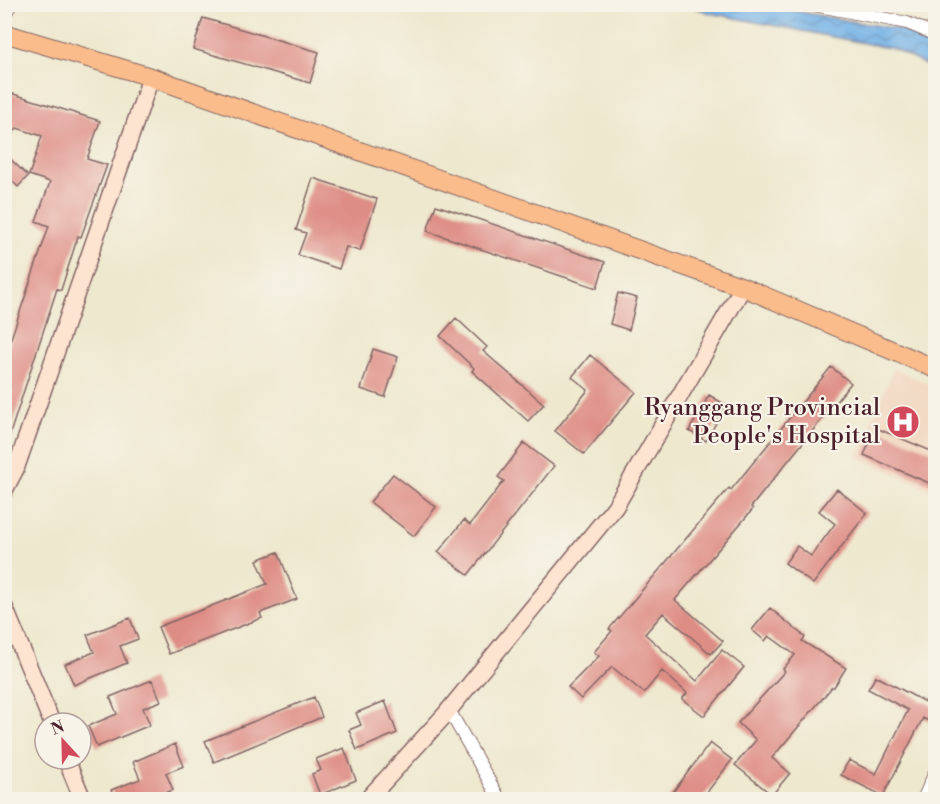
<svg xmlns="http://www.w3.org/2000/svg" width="940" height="804" viewBox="0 0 940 804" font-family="'Libre Bodoni',serif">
	<defs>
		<pattern id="water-waves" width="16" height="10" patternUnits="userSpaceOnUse" patternTransform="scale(1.5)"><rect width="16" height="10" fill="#75b2e7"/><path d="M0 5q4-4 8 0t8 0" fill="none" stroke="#6290bb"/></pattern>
	</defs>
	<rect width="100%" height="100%" fill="#f7f3e8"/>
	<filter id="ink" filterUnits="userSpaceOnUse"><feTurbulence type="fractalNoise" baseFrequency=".0167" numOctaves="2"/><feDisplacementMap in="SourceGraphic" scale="12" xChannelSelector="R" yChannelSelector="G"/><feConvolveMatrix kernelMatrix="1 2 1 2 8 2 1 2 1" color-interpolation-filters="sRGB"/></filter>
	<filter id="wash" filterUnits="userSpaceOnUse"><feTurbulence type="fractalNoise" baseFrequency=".008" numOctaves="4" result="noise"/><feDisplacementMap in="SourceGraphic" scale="24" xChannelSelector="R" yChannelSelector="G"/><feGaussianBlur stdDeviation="1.35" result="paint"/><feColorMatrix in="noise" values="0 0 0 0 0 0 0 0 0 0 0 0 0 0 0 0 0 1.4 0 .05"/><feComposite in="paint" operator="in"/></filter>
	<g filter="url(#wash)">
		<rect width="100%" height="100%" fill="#eee8ce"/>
		<path fill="#f1d5bd" d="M894,369L935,387V491L856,457Z"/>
		<path fill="url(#water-waves)" stroke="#606889" stroke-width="1.5" d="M688,5H767L816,15L903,30L935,43V70L894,49L710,13Z"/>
		<g id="blocks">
			<path fill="#de8d85" d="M203,18L319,52L310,83L193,49Z
				M4,91L100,121L87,159L107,165L81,237L78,236L61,290L57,289L7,443H4V402L10,386L4,384V359L49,226L36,221L50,182L29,175L42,136L17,128L4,142Z
				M4,153L28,176L18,187L12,181L4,189Z
				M313,178L377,199L360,251L346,247L339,269L298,255L306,233L296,230Z
				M436,205L605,262L597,288L427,231Z
				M618,293L637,298L629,330L610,324Z
				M456,318L487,347L483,351L544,404L528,421L472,371L474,368L440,336Z
				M373,349L398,357L385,397L361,389Z
				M590,355L636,392L584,454L555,431L588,390L572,377Z
				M831,367L851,383L751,507L753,509L675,600L723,641L711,654L663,613L645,634L697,681L722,650L744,667L704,716L682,699L687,693L662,671L644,693L612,667L581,699L568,687L599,656L594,652L612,631L609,629L729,488L731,490Z
				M709,395L726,405L706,441L689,431Z
				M876,428L936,453V486L864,455Z
				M524,443L554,466L468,575L438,552L464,520L470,525L504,481L498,477Z
				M393,474L436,507L414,536L370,502Z
				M837,489L867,513L813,584L785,563L797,546L811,556L835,524L819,511Z
				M278,552L297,599L260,613L262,618L169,654L158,627L267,584L257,560Z
				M770,608L805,637L802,641L846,668L834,687H832L772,758L790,773L772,795L735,765L756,740L738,723L785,671L783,669L795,655L769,636L765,641L752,630Z
				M130,618L138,639L120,646L127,663L74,685L65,664L94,652L87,635Z
				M876,676L936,708V725L923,718L883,796L841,775L849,760L876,774L908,710L868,689Z
				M152,680L161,701L143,708L150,725L97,747L88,726L117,714L110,697Z
				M314,697L322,717L214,762L205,741Z
				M385,701L397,733L357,750L349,730L361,725L356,713Z
				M710,743L732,760L701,800H667Z
				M175,744L184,766L166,773L173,790L149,800H115L111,790L140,779L133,762Z
				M344,748L356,780L320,795L312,774L321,770L316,759Z"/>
		</g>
	</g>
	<g filter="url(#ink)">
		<use href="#blocks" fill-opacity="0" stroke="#836564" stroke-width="1.5"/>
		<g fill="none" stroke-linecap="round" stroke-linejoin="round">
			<defs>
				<path id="minor" d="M809,4L907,23L936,35
					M449,710L500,800
					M923,800L936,770"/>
				<path id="tertiary" d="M4,13L10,4"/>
				<path id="secondary" d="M4,491L16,468L151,77
					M4,606L52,723
					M66,759L83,800
					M367,800L444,716L615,507L743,287"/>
				<path id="primary" d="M4,33L151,77L743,287L936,369"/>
			</defs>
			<use href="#minor" stroke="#836564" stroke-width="14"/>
			<use href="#tertiary" stroke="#836564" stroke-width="16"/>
			<use href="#secondary" stroke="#836564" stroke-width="19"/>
			<use href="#primary" stroke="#836564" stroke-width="20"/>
			<use href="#minor" stroke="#fff" stroke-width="12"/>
			<use href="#tertiary" stroke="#fff" stroke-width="14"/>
			<use href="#secondary" stroke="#fde4d1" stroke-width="16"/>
			<use href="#primary" stroke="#fabc8b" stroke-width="18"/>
		</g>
	</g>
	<defs>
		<symbol id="hospital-disc" viewBox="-11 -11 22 22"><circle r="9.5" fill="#d1495b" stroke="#f7f3e8"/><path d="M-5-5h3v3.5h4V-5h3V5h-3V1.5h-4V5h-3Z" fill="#fff"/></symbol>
	</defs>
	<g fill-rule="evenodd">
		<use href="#hospital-disc" x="884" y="403" width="38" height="38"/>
	</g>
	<g text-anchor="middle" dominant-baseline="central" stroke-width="4.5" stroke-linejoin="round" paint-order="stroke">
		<g font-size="24" fill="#4a1f2b" stroke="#f7f3e8" text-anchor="end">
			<text x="880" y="408">Ryanggang Provincial<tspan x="880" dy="28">People's Hospital</tspan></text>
		</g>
	</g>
	<rect width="940" height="804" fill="none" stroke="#f7f3e8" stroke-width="24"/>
	<g transform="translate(63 741) rotate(338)"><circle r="28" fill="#f7f3e8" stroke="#b29e9c" stroke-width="1.5"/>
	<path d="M0-4.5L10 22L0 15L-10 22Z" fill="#d1495b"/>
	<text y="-9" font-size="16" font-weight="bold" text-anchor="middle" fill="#4a1f2b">N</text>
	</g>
</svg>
